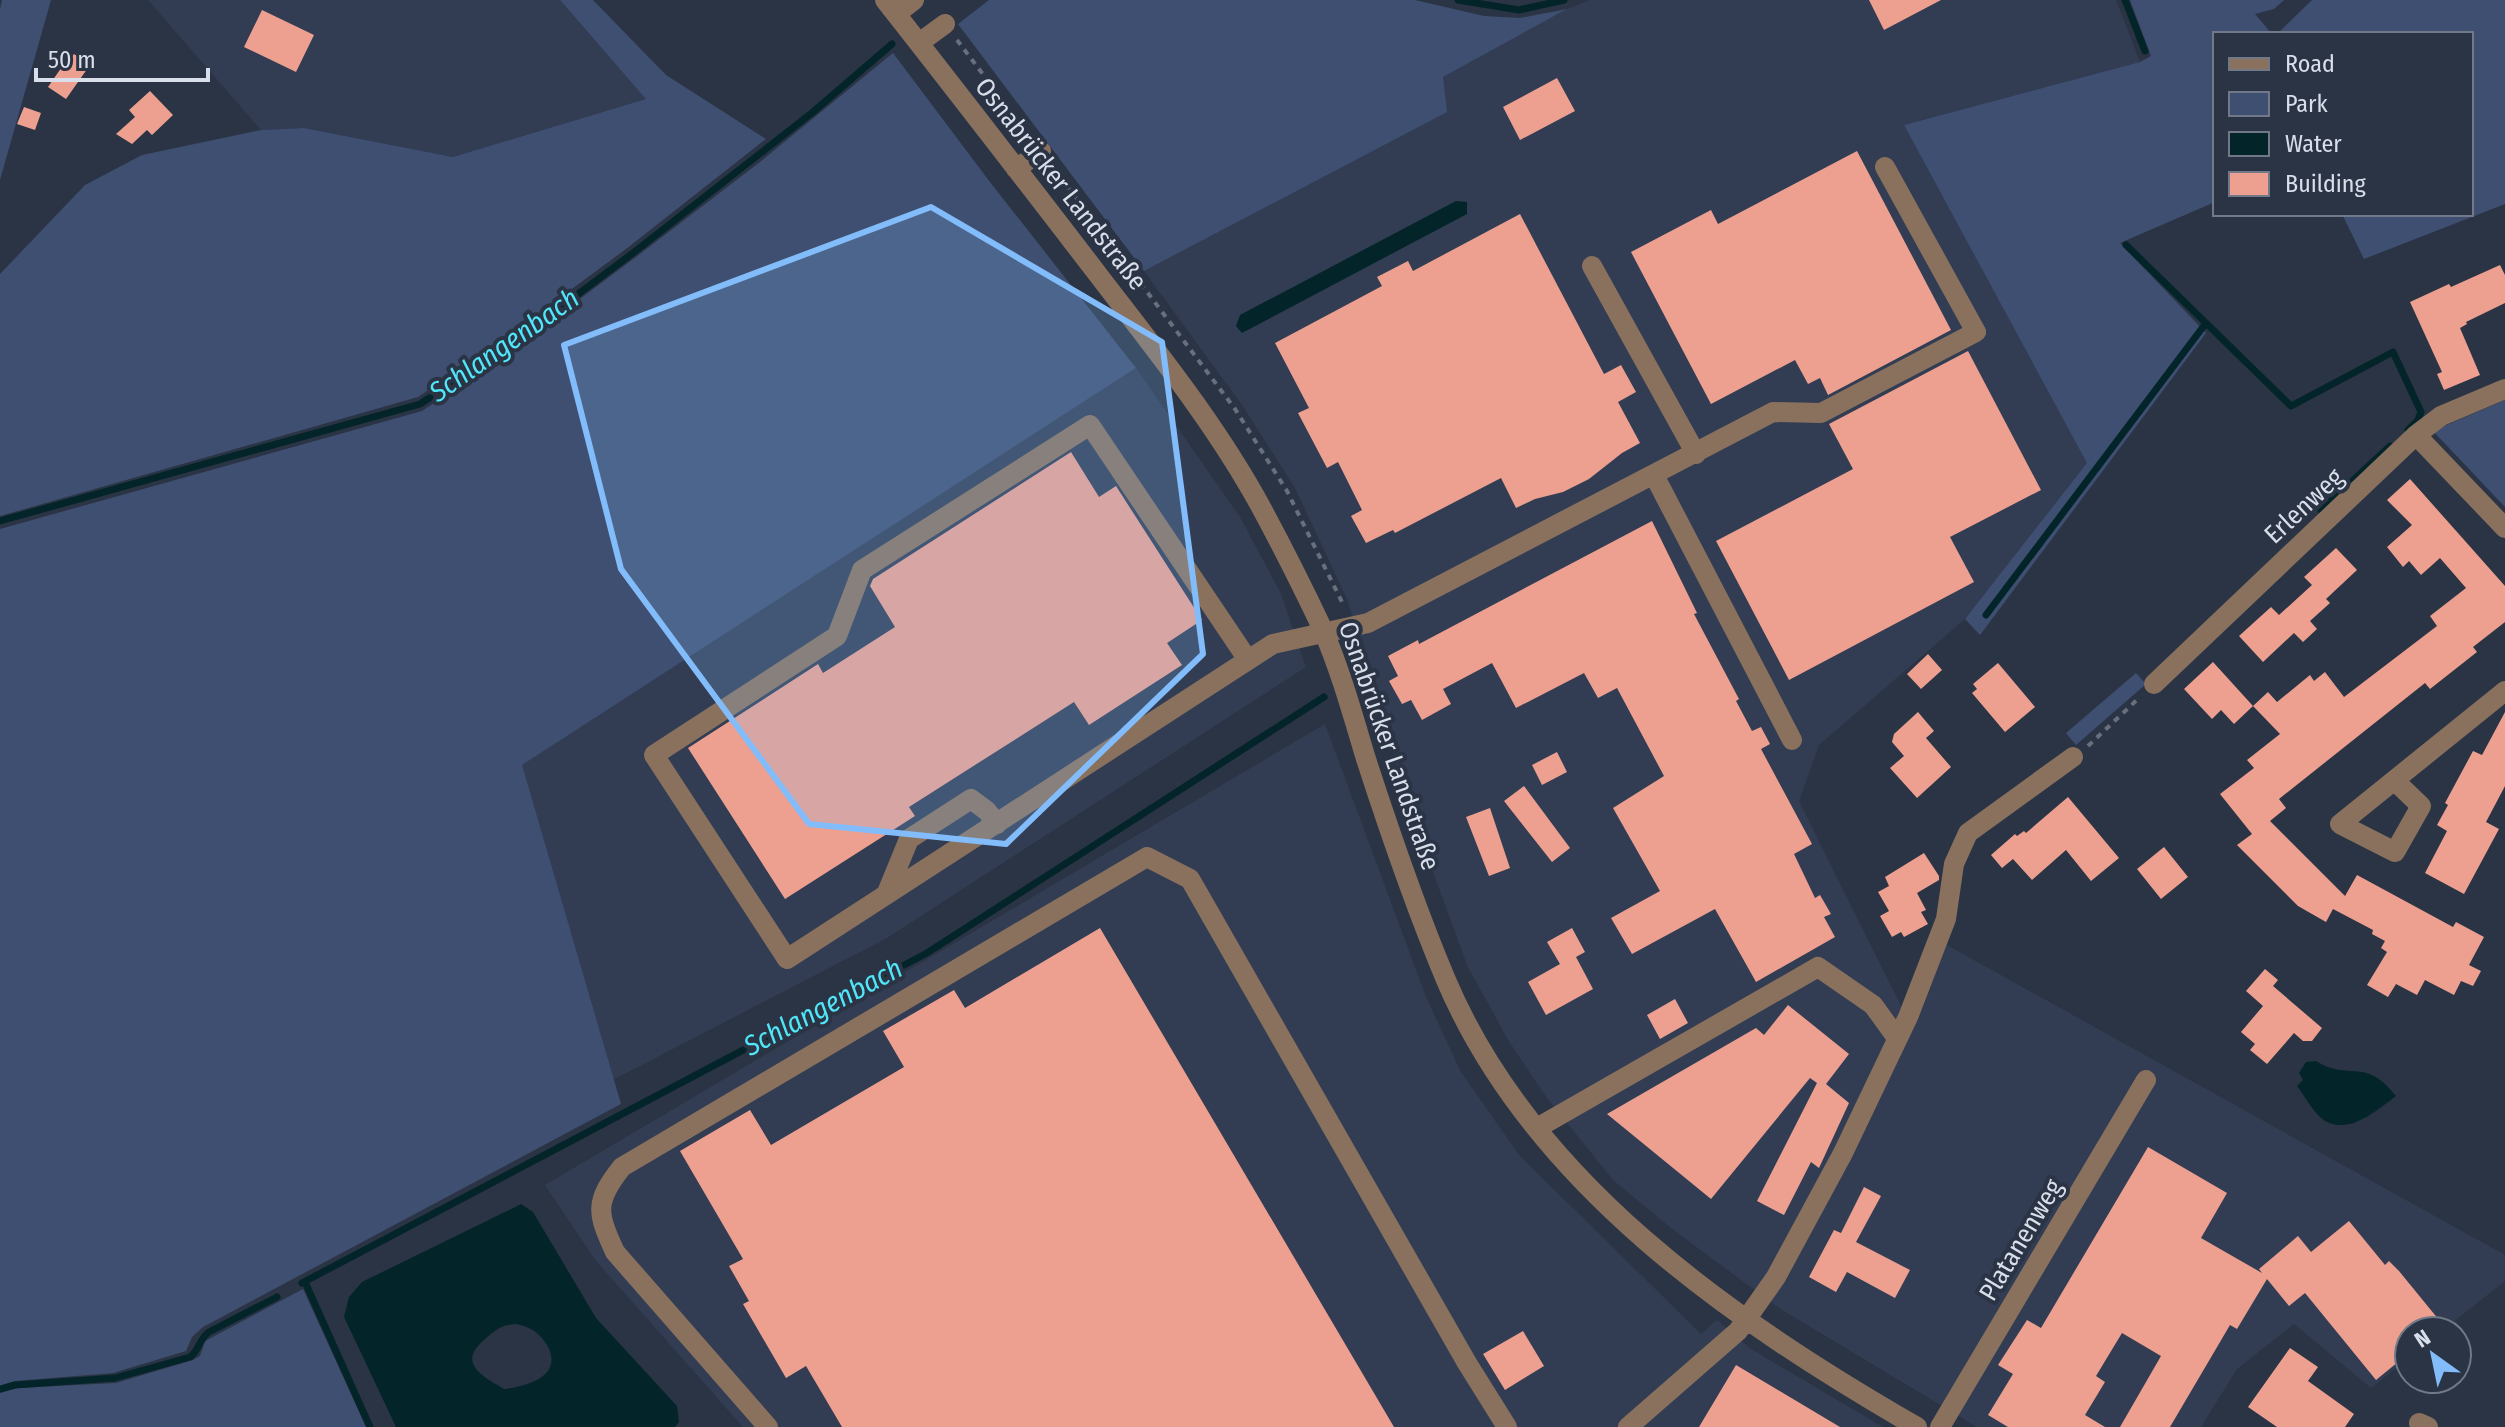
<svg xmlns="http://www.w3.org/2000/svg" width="2505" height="1427" viewBox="0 0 2505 1427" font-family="'Fira Sans Condensed',sans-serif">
	<rect width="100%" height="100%" fill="#2b3445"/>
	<path fill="#323d54" d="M148,0H560L647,99L453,157L304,128L261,130Z
		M1590,0H2116L2140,62L1904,125L2088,463L1965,619L1819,745L1799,801L1902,1008L1945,944L2505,1255V1281L2442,1331H2409V1358L2371,1388L2294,1324L2237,1369L2201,1427H1977L1779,1308L1671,1228L1613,1180L1547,1098L1508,1040L1467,965L1407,801L1347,599L1295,488L1242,405L1144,271L1446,112L1443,77L1567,9Z
		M1136,368L1240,517L1281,594L1306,667L887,938L613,1080L521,765Z
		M1325,724L1426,997L1461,1072L1519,1155L1701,1334L1717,1320L1751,1349L1883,1427H743L596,1261L545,1185Z"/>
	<path fill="#3f4f71" d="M2,0H51L0,180V9Z
		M560,0H593L666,75L766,139L626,249L496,345L418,397L0,516V274L85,185L142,155L261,130L304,128L453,157L646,99Z
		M989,0H1415L1484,16L1520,18L1567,9L1443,77L1447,112L1144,271L958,24Z
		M2130,0H2284L2274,9L2255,14L2272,34H2215V202L2120,243L2206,333L1980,635L1965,619L2087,463L1904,125L2140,62L2151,56Z
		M2312,0H2505V204L2364,259L2342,214H2471V34H2277Z
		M893,53L990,182L1136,368L522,765L621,1104L203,1327L192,1337L186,1351L113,1373L15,1381L0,1386V529L422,411L505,355L636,257L760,162Z
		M2505,400V507L2433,431Z
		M2136,673L2146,684L2076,745L2066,733Z
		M303,1289L366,1427H0V1393L17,1388L116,1383L193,1360L200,1356L205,1341Z"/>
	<path fill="#032529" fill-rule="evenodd" d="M1456,201L1467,202V214L1242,333L1236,326L1240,315Z
		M2316,1061C2350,1082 2365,1056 2396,1096C2376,1111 2346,1138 2321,1118C2312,1110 2304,1095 2297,1086L2303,1080L2299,1073L2306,1062Z
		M521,1204L533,1212L596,1318L677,1406L679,1422L675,1427H396L344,1317L349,1297L362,1282ZM516,1324C530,1327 539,1332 547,1345C564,1375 529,1386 504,1389C482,1376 457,1363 484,1340C495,1330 500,1325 516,1324Z"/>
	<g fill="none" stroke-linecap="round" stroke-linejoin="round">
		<path stroke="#032529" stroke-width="7" d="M1458,0L1519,10L1564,0
			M2125,0L2145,51
			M2126,245L2291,406L2393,352L2421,412L2418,420L2408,430
			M2321,510L2390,446
			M0,521L420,404L502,351L633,253L813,112L892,44
			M1986,615L2206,323
			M305,1282L370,1427
			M302,1283L927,953L1324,697
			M0,1389L15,1385L115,1378L190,1357C199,1351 199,1339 209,1332L277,1297"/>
	</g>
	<path fill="#eda08f" d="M1869,0H1941L1884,30Z
		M262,10L314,35L296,72L244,47Z
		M74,54L90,65L66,99L48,87L66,61L68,62Z
		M1557,78L1575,111L1520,140L1503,107Z
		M150,91L173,115L152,135L147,130L132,144L116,134L135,117L129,110Z
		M24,107L41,113L35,130L17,124Z
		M1857,151L1951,330L1828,395L1820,378L1808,384L1795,360L1711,404L1631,252L1711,210L1718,224Z
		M1520,214L1604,374L1621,365L1636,392L1618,402L1640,443L1622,453L1589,479L1563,492L1535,499L1516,508L1501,478L1395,533L1393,530L1366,543L1351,516L1362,510L1338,462L1327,468L1298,413L1309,408L1275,343L1382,286L1377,277L1408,261L1413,271Z
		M2500,265L2505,275V303L2466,322L2467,324L2460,328L2480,375L2444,390L2437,374L2442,372L2410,302L2449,284L2451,287Z
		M1968,351L2041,490L1950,537L1974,582L1789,680L1716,541L1853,469L1829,424Z
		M1071,452L1099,497L1116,486L1202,620L1167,643L1182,665L1089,725L1074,702L909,807L915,816L785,899L688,748L818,664L823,673L895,627L870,586L873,579Z
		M2410,479L2505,586V622L2473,647L2477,652L2430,689L2425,683L2279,799L2286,808L2270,821L2345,896L2357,875L2453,927L2456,922L2484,937L2469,965L2481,971L2473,986L2461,981L2454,995L2425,980L2417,995L2396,984L2388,997L2367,985L2387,952L2381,948L2385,941L2372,934L2373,930L2333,909L2326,922L2298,906L2237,845L2252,834L2220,794L2254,768L2247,760L2280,734L2253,706L2234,724L2221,710L2212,719L2184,689L2213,662L2253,706L2268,692L2277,702L2310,675L2314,681L2325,672L2344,697L2437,626L2430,616L2466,588L2440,558L2421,575L2409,561L2403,567L2387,547L2412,525L2387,500Z
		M1652,521L1697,613L1694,614L1739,699L1736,701L1752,731L1761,727L1770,744L1761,749L1812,844L1794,854L1815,898L1820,895L1831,914L1824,917L1835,937L1756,982L1715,909L1632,954L1611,918L1660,891L1613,808L1664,776L1617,688L1598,698L1584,673L1516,708L1492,663L1443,689L1451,704L1422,720L1411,700L1402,704L1389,681L1398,676L1388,656L1418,640L1419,644Z
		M2336,548L2357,570L2326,599L2330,603L2310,621L2317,629L2303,642L2294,633L2263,662L2239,636L2271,607L2279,615L2312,585L2304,577Z
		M1928,654L1942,670L1921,689L1907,674Z
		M1998,663L2035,707L2005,732L1972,693L1977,689L1973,684Z
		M1918,712L1934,731L1926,738L1951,767L1917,798L1890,768L1904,756L1892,742L1894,734Z
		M2505,712V786L2486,822L2499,829L2464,894L2425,873L2447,831L2437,825L2448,805L2445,803L2473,751L2482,755Z
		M1557,752L1567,772L1542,785L1532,765Z
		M1524,786L1570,848L1552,862L1504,801Z
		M2068,797L2119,858L2091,881L2066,850L2032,880L2013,859L2002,868L1991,855L2015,834L2017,836L2024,831L2026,833Z
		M1490,808L1510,868L1489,876L1466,817Z
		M2164,847L2188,877L2161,899L2137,869Z
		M1924,853L1939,876V880L1917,893L1926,910L1921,912L1928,924L1904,937L1901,932L1892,937L1880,916L1889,911L1878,892L1889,886L1885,877Z
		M1100,928L1394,1427H842L806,1366L786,1378L743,1304L749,1301L729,1266L743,1259L680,1151L750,1110L771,1145L904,1067L883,1031L954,990L965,1008Z
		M1572,928L1585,952L1576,957L1593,989L1546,1015L1528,982L1560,964L1547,942Z
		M2265,969L2278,980L2273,986L2322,1028L2312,1041H2303L2294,1033L2267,1064L2250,1050L2255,1044L2241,1032L2263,1006L2246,991Z
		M1675,999L1688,1023L1660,1039L1647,1015Z
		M1788,1005L1849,1054L1826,1084L1849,1103L1819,1168L1811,1162L1784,1215L1757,1201L1817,1083L1810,1078L1711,1199L1607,1114L1756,1028L1764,1035Z
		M2148,1147L2227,1193L2201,1238L2262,1273L2259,1269L2298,1236L2311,1252L2349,1221L2385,1265L2389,1261L2399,1271L2448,1331H2409V1353L2376,1380L2305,1293L2289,1306L2267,1279L2237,1329L2230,1325L2170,1427H2120L2161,1356L2122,1333L2096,1376L2105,1382L2085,1415L2105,1427H2008L1988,1415L2013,1374L1998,1365L2027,1320L2041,1328Z
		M1864,1187L1881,1196L1856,1242L1910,1270L1895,1298L1847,1272L1836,1292L1809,1277L1834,1230L1841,1233Z
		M1523,1331L1544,1366L1505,1390L1483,1354Z
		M2290,1348L2318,1367L2308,1381L2354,1414L2345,1427H2277L2248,1407Z
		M1736,1365L1840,1427H1699Z"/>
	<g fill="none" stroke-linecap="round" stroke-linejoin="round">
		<path stroke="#68707f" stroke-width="4" stroke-dasharray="6 6" stroke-linecap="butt" d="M957,40L1029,135
			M1054,168L1235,409L1287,491L1344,606
			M2088,746L2140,697"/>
		<path stroke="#89715d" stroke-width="20" d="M885,0C956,90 1026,181 1096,272C1154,348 1216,424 1262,509C1283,548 1304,590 1323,630C1341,672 1353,716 1366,759C1390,833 1416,909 1446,980C1532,1183 1733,1321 1917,1427
			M896,14L914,0
			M919,43L945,24
			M1016,169L1041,151
			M1592,266L1696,454
			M2416,435L2505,528
			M1654,475L1792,740
			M1248,660L1090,425L862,570L837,636L654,755L787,959L1273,644L1368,623L1773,412L1821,413L1976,332L1885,167
			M2154,684L2416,435L2441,416L2505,389
			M2395,781L2421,806L2395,852L2340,824L2505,691
			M886,895L909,839L971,799L987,811L997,824
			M1537,1128L1818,967L1873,1005L1897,1038
			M2419,1423L2428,1427
			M768,1427L615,1252C597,1213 594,1202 622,1167L1147,857L1190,879L1467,1363L1507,1427
			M1628,1427L1738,1331L1776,1277L1843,1153L1908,1017L1946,919L1954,864L1968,833L2073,757
			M1940,1427L2146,1080"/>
	</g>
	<path fill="#82bcfa" fill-opacity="0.2" stroke="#82bcfa" stroke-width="6" stroke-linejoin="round" d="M931,207L1162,342L1203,654L1006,844L809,824L621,569L564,345Z"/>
	<g text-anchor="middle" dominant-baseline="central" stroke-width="8" stroke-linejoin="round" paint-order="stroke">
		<g font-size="26" fill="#d9dfea" stroke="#2b3445">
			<text transform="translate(1061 184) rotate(52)">Osnabrücker Landstraße</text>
			<text transform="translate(2304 506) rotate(-43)">Erlenweg</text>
			<text transform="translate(1389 746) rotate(71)">Osnabrücker Landstraße</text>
			<text transform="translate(2021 1240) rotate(-59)">Platanenweg</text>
		</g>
		<g font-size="28" font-style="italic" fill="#50e5f7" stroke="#2b3445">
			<text transform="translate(504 345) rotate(-35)">Schlangenbach</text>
			<text transform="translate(823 1007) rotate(-28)">Schlangenbach</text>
		</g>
	</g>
	<rect x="2213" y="32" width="260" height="184" fill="#2b3445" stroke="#717887" stroke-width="2"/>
	<rect x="2229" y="58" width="40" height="12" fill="#89715d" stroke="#717887" stroke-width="2"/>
	<text x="2285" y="72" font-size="24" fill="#d9dfea">Road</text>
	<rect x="2229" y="92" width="40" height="24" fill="#3f4f71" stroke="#717887" stroke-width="2"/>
	<text x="2285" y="112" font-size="24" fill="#d9dfea">Park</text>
	<rect x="2229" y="132" width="40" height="24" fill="#032529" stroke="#717887" stroke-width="2"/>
	<text x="2285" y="152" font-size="24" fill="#d9dfea">Water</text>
	<rect x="2229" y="172" width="40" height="24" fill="#eda08f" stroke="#717887" stroke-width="2"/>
	<text x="2285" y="192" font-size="24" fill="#d9dfea">Building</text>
	<g transform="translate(2433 1355) rotate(327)"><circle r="38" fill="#2b3445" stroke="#717887" stroke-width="2"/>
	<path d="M0-6L14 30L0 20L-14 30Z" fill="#82bcfa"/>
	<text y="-12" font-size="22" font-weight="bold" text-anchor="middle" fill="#d9dfea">N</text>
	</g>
	<path d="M36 68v12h172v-12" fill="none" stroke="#d9dfea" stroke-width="4"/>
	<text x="48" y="68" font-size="24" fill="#d9dfea" stroke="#2b3445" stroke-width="6" paint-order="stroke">50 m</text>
</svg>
